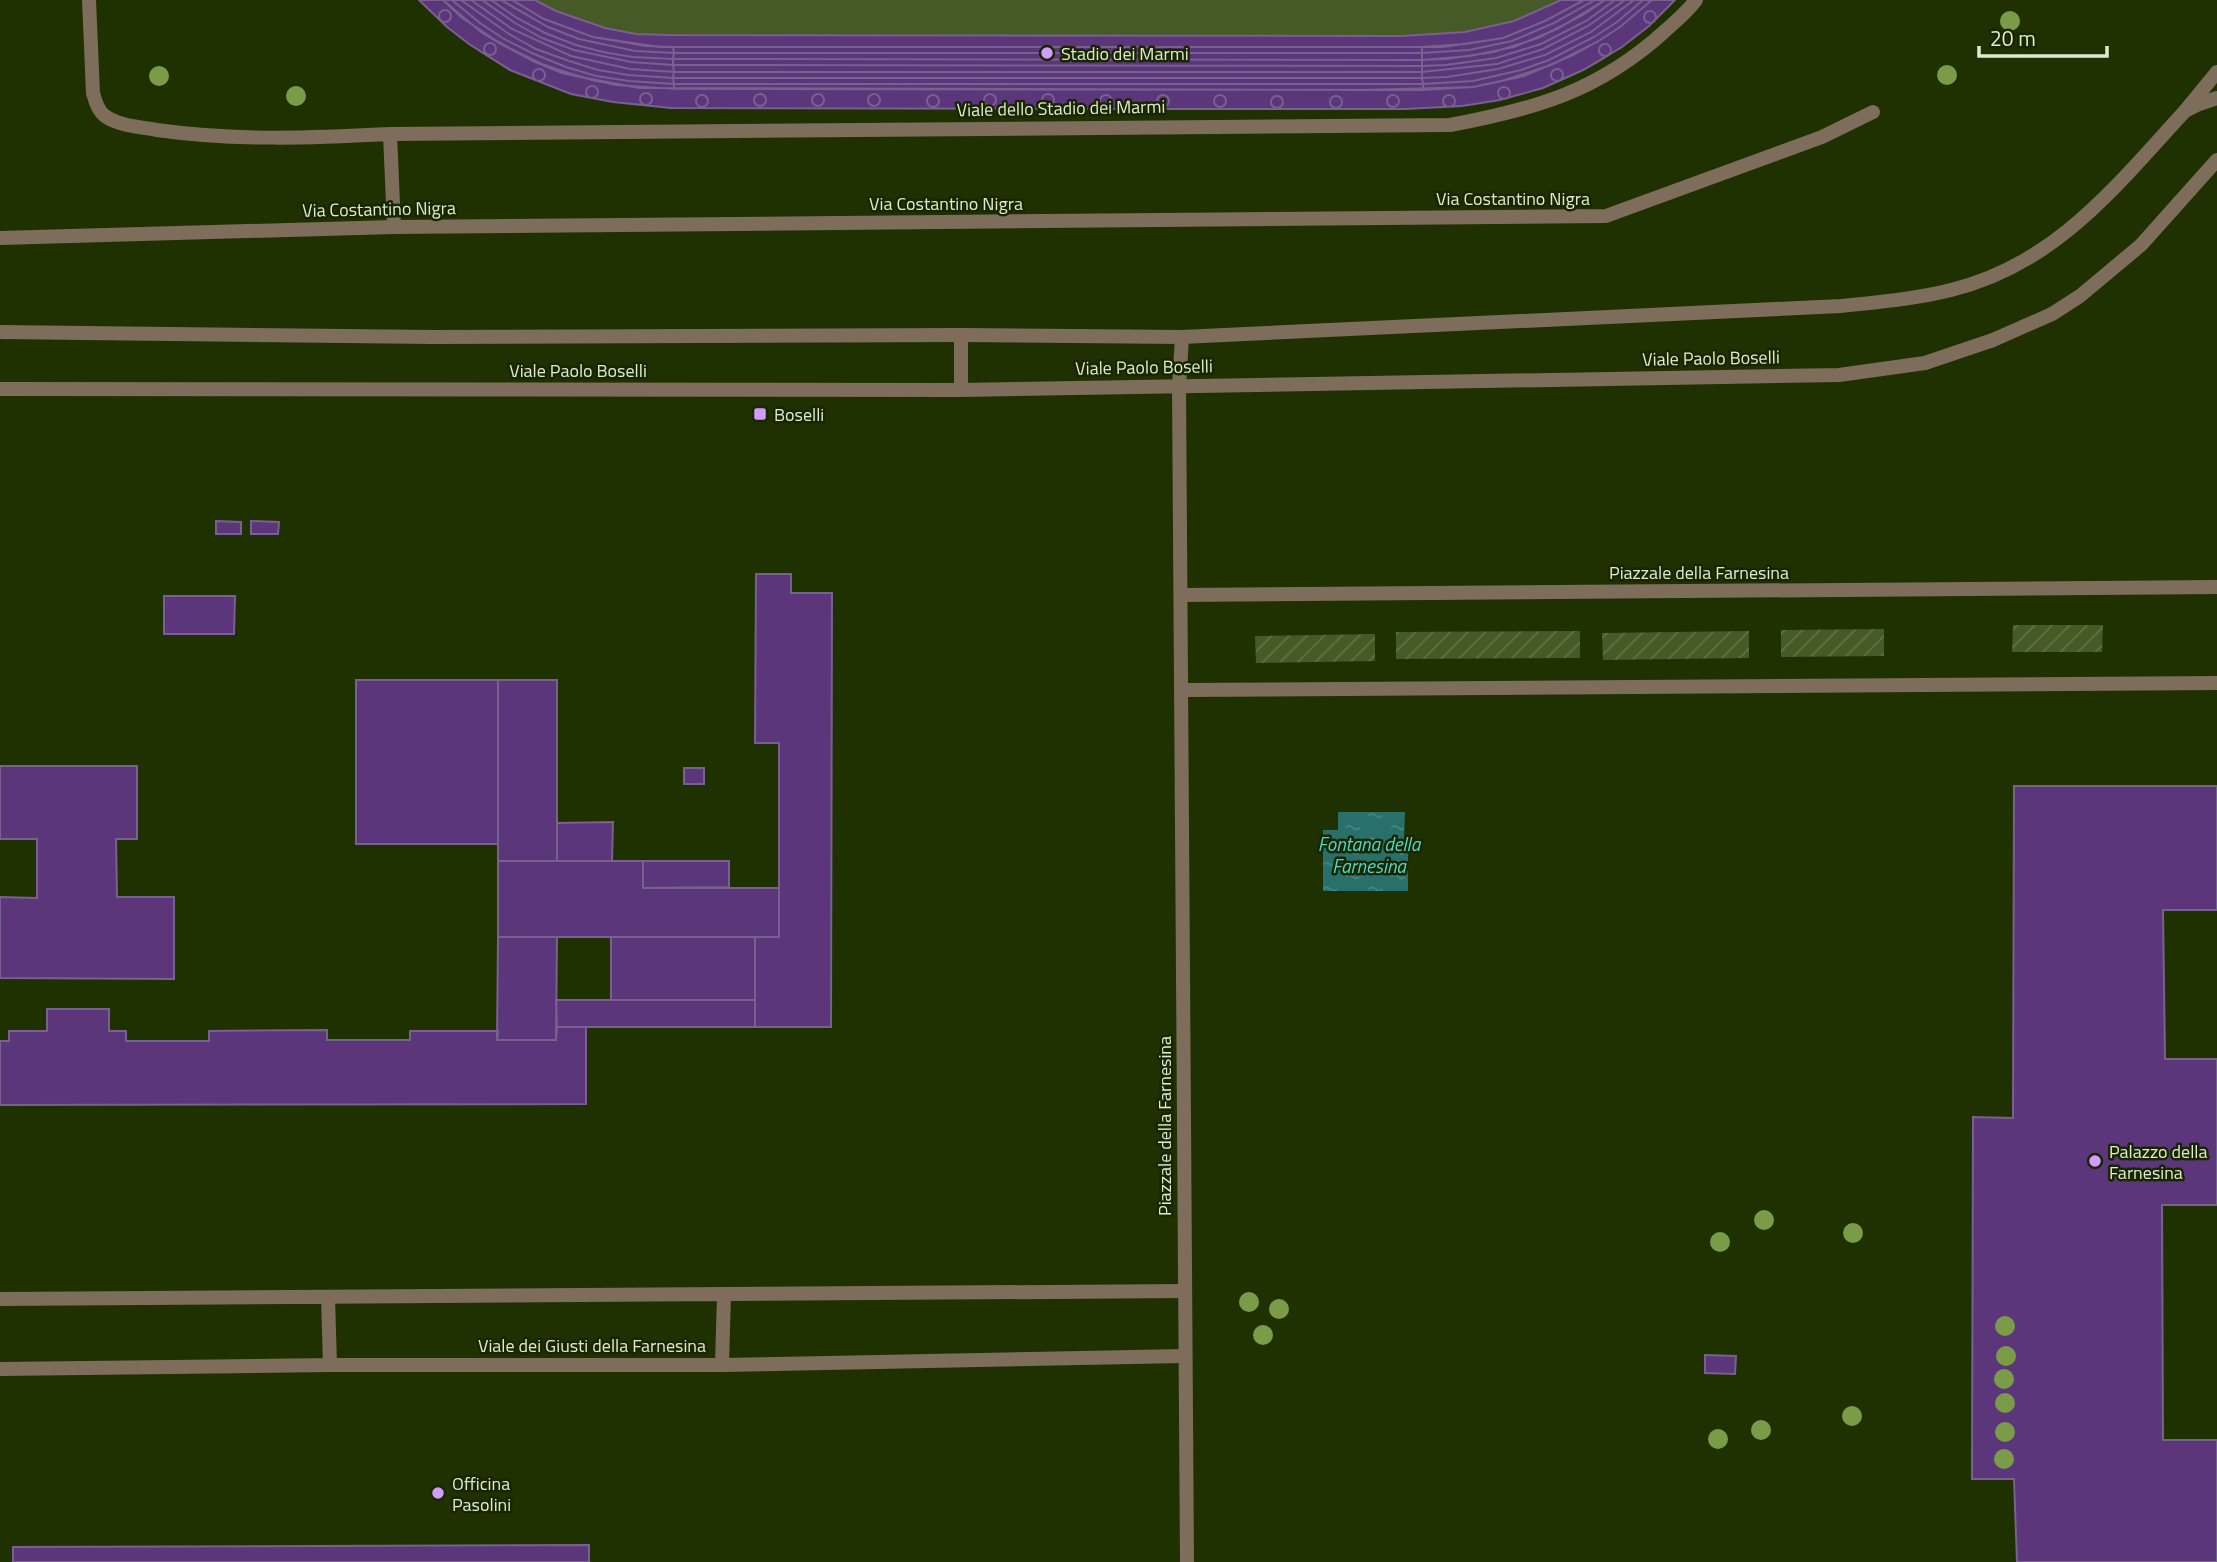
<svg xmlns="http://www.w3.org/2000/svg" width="2217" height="1562" viewBox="0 0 2217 1562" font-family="'Titillium Web',sans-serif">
	<defs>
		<pattern id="garden-furrows" width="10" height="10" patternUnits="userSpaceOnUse" patternTransform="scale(1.75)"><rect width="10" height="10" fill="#455a27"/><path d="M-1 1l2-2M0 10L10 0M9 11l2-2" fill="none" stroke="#5f7245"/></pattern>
		<pattern id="water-ripples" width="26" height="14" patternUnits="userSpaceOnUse" patternTransform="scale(1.75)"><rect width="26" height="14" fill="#29706a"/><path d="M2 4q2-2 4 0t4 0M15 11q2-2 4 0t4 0" fill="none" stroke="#48857e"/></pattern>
	</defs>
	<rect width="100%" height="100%" fill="#1f3100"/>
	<path fill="#455a27" d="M419,0H1675C1658,15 1641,33 1622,47C1576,82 1518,98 1462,106L1149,109L671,108C571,101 489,76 419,0Z"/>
	<path fill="url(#garden-furrows)" d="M2013,625H2103L2102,652H2012Z
		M1884,629V656L1781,657V630Z
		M1580,631V658L1396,659V632Z
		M1749,631V658L1603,660L1602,633Z
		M1375,634V661L1256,663L1255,636Z"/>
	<path fill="url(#water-ripples)" d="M1338,812H1405L1404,839L1408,840V891H1323V830H1338Z"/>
	<path fill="#5c367b" stroke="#78608f" stroke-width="2" d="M419,0H443L481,32L501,44L548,67L596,81L640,88L1364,90L1473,87L1524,76L1573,55L1600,40L1620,27L1652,0H1675L1649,26L1622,47L1583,70L1543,88L1500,100L1462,106L1406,109H1149L671,108L613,102L571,94L510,70L469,44L447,27Z
		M443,0H512L544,19L593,37L659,47H1443L1503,38L1545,21L1584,0H1652L1620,27L1600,40L1573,55L1524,76L1473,87L1364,90L640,88L580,77L533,61L481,32Z
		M443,0H452L480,23L504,39L534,54L566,67L596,76L629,81L674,84V89L616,85L562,73L533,61L501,44L461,17Z
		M452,0H461L509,34L536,49L569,61L598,70L628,75L673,78L674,84L629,81L596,76L566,67L534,54L504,39L480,23Z
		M461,0H471L512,29L571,56L630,69L674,72L673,78L628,75L598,70L569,61L536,49L509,34Z
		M471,0H482L515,23L542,38L574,50L631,62L673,65L674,72L630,69L571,56L512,29Z
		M482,0H491L517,18L545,33L576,45L603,52L632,57L673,59V65L631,62L574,50L542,38L515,23Z
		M491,0H501L548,27L579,39L635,51L674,53L673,59L632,57L603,52L576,45L545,33L517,18Z
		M501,0H512L544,19L593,37L646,46L673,47L674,53L635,51L579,39L548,27Z
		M512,0H535L556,11L605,28L636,34L669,35L1401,36L1465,32L1514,21L1561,0H1584L1545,21L1503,38L1443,47H659L593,37L544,19Z
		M1595,0H1605L1557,29L1514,47L1470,56L1422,60V53L1469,50L1512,41L1554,23Z
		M1595,0L1554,23L1512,41L1469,50L1422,53V47L1465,44L1503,38L1545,21L1584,0Z
		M1605,0H1615L1586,21L1541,44L1496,58L1446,65L1422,66V60L1446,59L1494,52L1538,38L1583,15Z
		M1615,0H1625L1588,26L1543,49L1497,64L1422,72V66L1446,65L1496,58L1541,44L1586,21Z
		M1625,0H1634L1591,32L1545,55L1498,69L1447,77L1422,78V72L1497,64L1543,49L1588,26Z
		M1634,0H1643L1617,22L1594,37L1549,60L1521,70L1473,81L1423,84L1422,78L1447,77L1498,69L1545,55L1591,32Z
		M1643,0H1652L1620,27L1597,42L1551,65L1502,81L1473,87L1423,90V84L1473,81L1521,70L1549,60L1594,37L1617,22Z
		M439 16a6 6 0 1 1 12 0a6 6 0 1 1-12 0Z
		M1644 17a6 6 0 1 1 12 0a6 6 0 1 1-12 0Z
		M484 49a6 6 0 1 1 12 0a6 6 0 1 1-12 0Z
		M1599 50a6 6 0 1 1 12 0a6 6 0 1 1-12 0Z
		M673,47H1422V53H674Z
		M674,53H1422V60L673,59Z
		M673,59L1422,60V66L673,65Z
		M673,65L1422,66V72H674Z
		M533 75a6 6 0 1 1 12 0a6 6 0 1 1-12 0Z
		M1551 75a6 6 0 1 1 12 0a6 6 0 1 1-12 0Z
		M674,72H1422V78H673Z
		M673,78H1422L1423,84H674Z
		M674,84H1423V90L674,89Z
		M586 92a6 6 0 1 1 12 0a6 6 0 1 1-12 0Z
		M1498 93a6 6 0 1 1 12 0a6 6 0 1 1-12 0Z
		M640 99a6 6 0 1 1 12 0a6 6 0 1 1-12 0Z
		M812 100a6 6 0 1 1 12 0a6 6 0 1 1-12 0Z
		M754 100a6 6 0 1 1 12 0a6 6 0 1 1-12 0Z
		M984 100a6 6 0 1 1 12 0a6 6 0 1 1-12 0Z
		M1042 100a6 6 0 1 1 12 0a6 6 0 1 1-12 0Z
		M868 100a6 6 0 1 1 12 0a6 6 0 1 1-12 0Z
		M927 101a6 6 0 1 1 12 0a6 6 0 1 1-12 0Z
		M1387 101a6 6 0 1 1 12 0a6 6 0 1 1-12 0Z
		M1100 101a6 6 0 1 1 12 0a6 6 0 1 1-12 0Z
		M1443 101a6 6 0 1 1 12 0a6 6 0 1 1-12 0Z
		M1214 101a6 6 0 1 1 12 0a6 6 0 1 1-12 0Z
		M696 101a6 6 0 1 1 12 0a6 6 0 1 1-12 0Z
		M1157 101a6 6 0 1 1 12 0a6 6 0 1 1-12 0Z
		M1330 102a6 6 0 1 1 12 0a6 6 0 1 1-12 0Z
		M1271 102a6 6 0 1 1 12 0a6 6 0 1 1-12 0Z
		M216,521L241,522V534H216Z
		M251,521L279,522L278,534H251Z
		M756,574H791V593H832L831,1027H755V937H779V743H755Z
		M164,596H235L234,634H164Z
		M356,680H498V844H356Z
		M498,680H557V861H498Z
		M0,766H137V839H116L117,897H174V979L0,978V897L37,898V839H0Z
		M684,768H704V784H684Z
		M2014,786H2217V910H2163L2165,1059H2217V1205H2162L2163,1440H2217V1562H2017L2014,1479H1972L1973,1117L2013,1118Z
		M613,822L612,861H557V823Z
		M498,861H643V888H779V937H498Z
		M643,861H729V887L643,888Z
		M498,937H557L556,1040H497Z
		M611,937H755V1000H611Z
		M556,1000H755V1027H557Z
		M47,1009H109V1031H126V1041H209V1031L327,1030V1040H410V1031H498L497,1040H556L557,1027H586V1104L0,1105V1041H9V1031H47Z
		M1705,1355L1736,1356L1735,1374L1705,1373Z
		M589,1545V1562H13V1547Z"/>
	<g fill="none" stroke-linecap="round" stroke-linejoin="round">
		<path stroke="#7e6d5b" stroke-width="14" d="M89,0L93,93C95,101 98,111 105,116C119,126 141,127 157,130C235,141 312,138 390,134L1450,125C1536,109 1599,91 1665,31C1676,21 1687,12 1696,0
			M390,134L394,227
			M0,238L394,227L1606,216L1822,137L1873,112
			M961,335V390"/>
		<path stroke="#7e6d5b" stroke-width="14" d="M2185,111L2217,72
			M328,1297L330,1365
			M0,1299L1184,1291
			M722,1365L724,1294
			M0,1369L330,1365H722L1185,1356"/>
		<path stroke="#7e6d5b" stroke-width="14" d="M1181,595L2217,587
			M1182,690L2217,683"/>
		<path stroke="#7e6d5b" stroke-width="14" d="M0,332L433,337L961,335L1182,337L1841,306C1878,302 1915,299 1951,290C2055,265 2116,186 2185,111L2199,104L2217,98
			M1182,337L1179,386L1187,1562
			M0,389L961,390L1839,375L1925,363L1993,340L2052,314L2080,296L2141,245L2217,160"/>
	</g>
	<g fill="#7a9c49">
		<circle cx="2010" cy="21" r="10"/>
		<circle cx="1947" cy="75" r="10"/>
		<circle cx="159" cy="76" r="10"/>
		<circle cx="296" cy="96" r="10"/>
		<circle cx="1764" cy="1220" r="10"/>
		<circle cx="1853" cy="1233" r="10"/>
		<circle cx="1720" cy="1242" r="10"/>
		<circle cx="1249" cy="1302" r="10"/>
		<circle cx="1279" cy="1309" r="10"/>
		<circle cx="2005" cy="1326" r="10"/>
		<circle cx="1263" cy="1335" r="10"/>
		<circle cx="2006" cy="1356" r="10"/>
		<circle cx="2004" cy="1379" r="10"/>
		<circle cx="2005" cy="1403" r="10"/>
		<circle cx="1852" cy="1416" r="10"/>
		<circle cx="1761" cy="1430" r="10"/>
		<circle cx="2005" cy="1432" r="10"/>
		<circle cx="1718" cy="1439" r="10"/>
		<circle cx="2004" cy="1459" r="10"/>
	</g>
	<g fill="#d09dfe" stroke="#182601" stroke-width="2.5">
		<circle cx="1047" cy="53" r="7"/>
		<rect x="753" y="407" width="14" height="14" rx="3.5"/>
		<circle cx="2095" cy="1161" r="7"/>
		<circle cx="438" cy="1493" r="7"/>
	</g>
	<g text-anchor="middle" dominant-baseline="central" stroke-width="5" stroke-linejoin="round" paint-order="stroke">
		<g font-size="18" fill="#dfebd0" stroke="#182601" text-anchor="start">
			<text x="1061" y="53">Stadio dei Marmi</text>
			<text x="774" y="414">Boselli</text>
			<text x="2109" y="1151">Palazzo della<tspan x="2109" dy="21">Farnesina</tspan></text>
			<text x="452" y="1483">Officina<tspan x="452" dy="21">Pasolini</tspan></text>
		</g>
		<g font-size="18" fill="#dfebd0" stroke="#182601">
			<text transform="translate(1061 108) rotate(-1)">Viale dello Stadio dei Marmi</text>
			<text x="1513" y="198">Via Costantino Nigra</text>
			<text x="946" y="203">Via Costantino Nigra</text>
			<text transform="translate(379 209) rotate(-1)">Via Costantino Nigra</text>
			<text transform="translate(1711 358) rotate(-1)">Viale Paolo Boselli</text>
			<text transform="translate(1144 367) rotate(-1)">Viale Paolo Boselli</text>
			<text x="578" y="370">Viale Paolo Boselli</text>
			<text x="1699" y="572">Piazzale della Farnesina</text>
			<text transform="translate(1164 1126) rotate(-90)">Piazzale della Farnesina</text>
			<text x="592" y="1345">Viale dei Giusti della Farnesina</text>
		</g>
		<g font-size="19" font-style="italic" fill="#4ed7cc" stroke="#182601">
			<text x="1369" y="843">Fontana della<tspan x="1369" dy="22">Farnesina</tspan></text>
		</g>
	</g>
	<path d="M1979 46v10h128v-10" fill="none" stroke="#dfebd0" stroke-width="3.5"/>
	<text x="1990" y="46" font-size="21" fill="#dfebd0" stroke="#182601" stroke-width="5" paint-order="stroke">20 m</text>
</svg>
